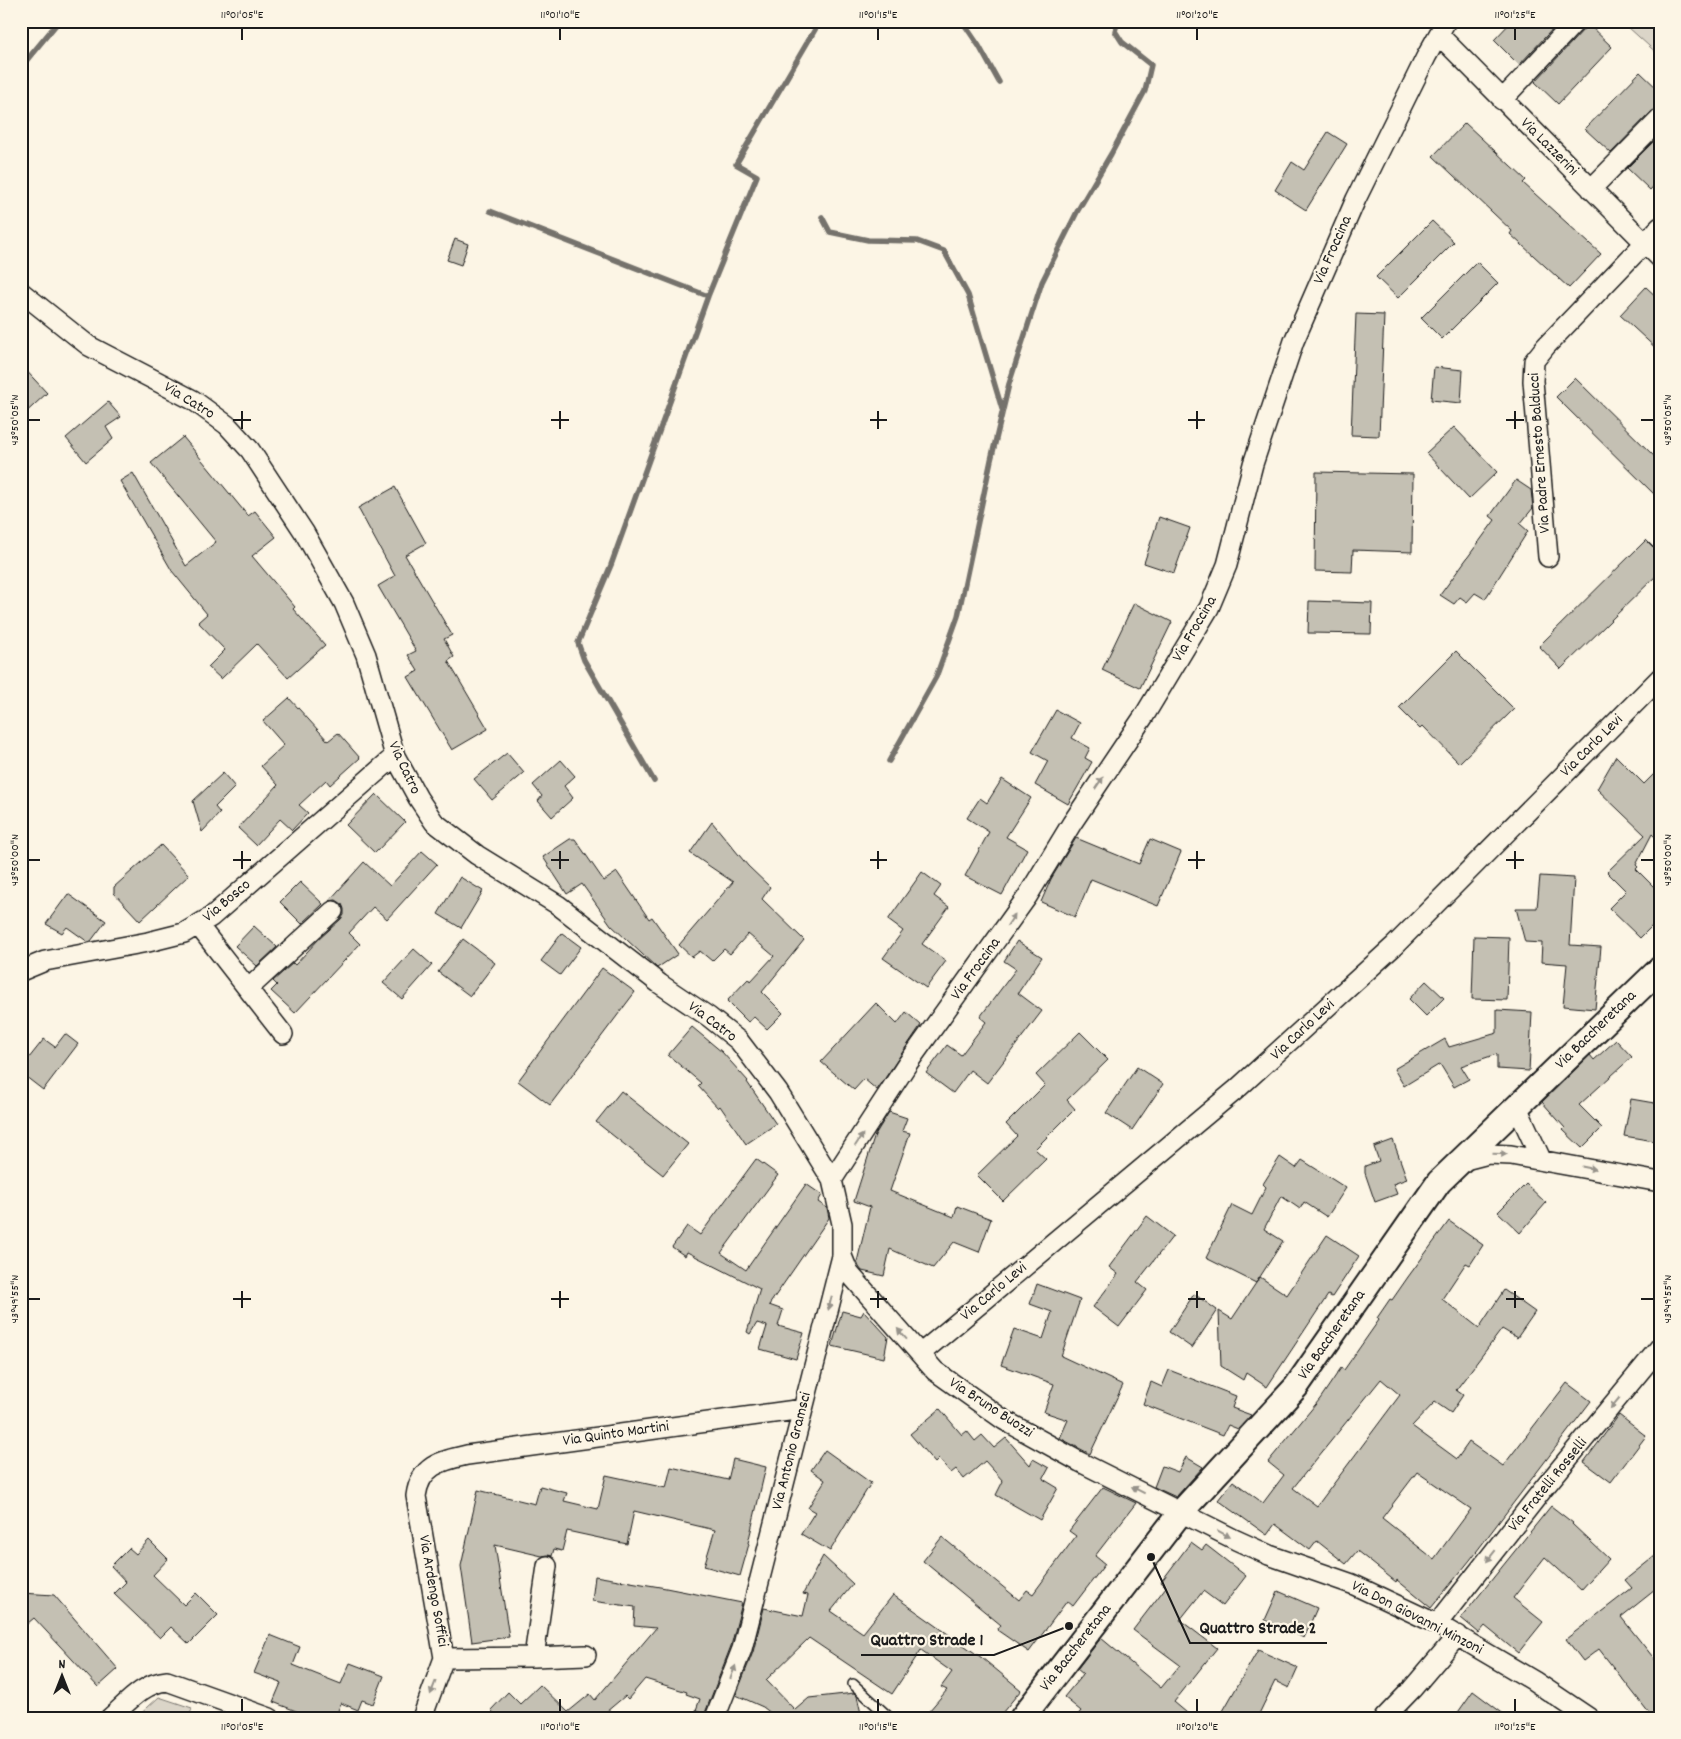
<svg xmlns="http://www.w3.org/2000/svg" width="1681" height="1739" viewBox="0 0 1681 1739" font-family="Dekko,sans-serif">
	<rect width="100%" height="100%" fill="#fcf5e5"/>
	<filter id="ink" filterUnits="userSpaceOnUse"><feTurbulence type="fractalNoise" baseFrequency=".02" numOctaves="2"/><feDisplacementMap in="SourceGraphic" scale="10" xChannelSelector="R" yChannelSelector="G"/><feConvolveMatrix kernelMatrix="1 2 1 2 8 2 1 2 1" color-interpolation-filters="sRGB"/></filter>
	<g filter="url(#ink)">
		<path fill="#dbd5c8" stroke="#7c7872" d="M1634,21H1660V56L1628,27Z
			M159,1697L192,1708L189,1718H136Z"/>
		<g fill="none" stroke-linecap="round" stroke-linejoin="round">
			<path stroke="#75726c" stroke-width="5.5" d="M962,21L979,46L999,82
				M21,67L59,21
				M490,211L708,296
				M822,217L830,232L868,240L917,241L944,251L968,295L1002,409
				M889,761L936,677L958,616L991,460L1009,384L1042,282L1078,210L1111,154L1145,91L1151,65L1122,42L1115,31L1118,21
				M654,781L584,660L578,643L611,565L708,296L757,176L736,164L820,21"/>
		</g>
		<path fill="#c4c0b3" stroke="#1c1c1c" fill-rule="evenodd" d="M1512,21H1560L1519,65L1494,40Z
			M1587,23L1612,47L1558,104L1535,82L1584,29Z
			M1640,72L1660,91V108L1652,111L1611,153L1585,129Z
			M1465,123L1526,180L1523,183L1601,254L1569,288L1510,234L1512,231L1433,156Z
			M1328,132L1347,144L1306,210L1275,190L1292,162L1304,170Z
			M1660,135V179L1650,190L1627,168Z
			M1432,221L1454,242L1398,298L1376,277Z
			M455,239L468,244L461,265L447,260Z
			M1477,262L1498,283L1442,339L1421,318Z
			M1646,287L1660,300V352L1620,315Z
			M1356,314L1384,315L1379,436L1351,435Z
			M21,365L47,393L21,417Z
			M1434,367L1463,370L1461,403L1431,400Z
			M1575,378L1660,462V500L1556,397Z
			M108,402L121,417L106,427L113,439L86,462L66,438Z
			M1454,427L1497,472L1469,499L1426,453Z
			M183,437L248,516L255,511L276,537L252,556L295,607L293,609L325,645L288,678L257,644L221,679L208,667L225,650L198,622L207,614L172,571L120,481L133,473L186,566L216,542L151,463Z
			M1316,472L1413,474L1412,552L1353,550L1352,572L1315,571Z
			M1516,480L1531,490L1533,508L1520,524L1528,531L1485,599L1475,593L1467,602L1460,597L1454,604L1440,595L1495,520L1490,516Z
			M395,487L426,543L405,555L452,635L444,639L454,657L448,661L488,729L452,750L408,677L418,671L408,655L416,651L378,586L395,576L358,508Z
			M1159,517L1190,528L1174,573L1144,563Z
			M1646,540L1660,554V572L1561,669L1539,646Z
			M1309,601L1372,603L1371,634L1308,633Z
			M1134,603L1172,622L1140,688L1102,670Z
			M1456,651L1514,709L1459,763L1423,726L1420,729L1399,708Z
			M289,698L328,741L338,733L360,758L330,785L326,780L299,805L308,813L292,830L280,819L256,845L238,828L278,785L261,766L284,745L263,721Z
			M1056,710L1080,723L1072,738L1090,748L1085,758L1092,762L1068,804L1035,785L1048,761L1032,752Z
			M507,753L524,773L492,800L474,779Z
			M1616,756L1644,784L1660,768V842L1652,834L1636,865L1638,867L1636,869L1660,893V918L1640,938L1609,908L1626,891L1607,872L1645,835L1597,789Z
			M561,760L575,776L564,786L573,798L552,817L538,801L542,796L533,785Z
			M223,773L235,787L215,807L220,813L202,832L193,801Z
			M1002,779L1031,798L1006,837L1027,849L1002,895L965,876L989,832L967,818L980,798L987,803Z
			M376,794L405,822L375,853L346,825Z
			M712,822L748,866L770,887L762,899L804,940L762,992L783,1013L767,1029L754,1017L748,1022L727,1001L748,979L751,981L774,956L748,934L730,954L724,949L712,961L700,951L692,957L679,945L733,882L690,853Z
			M1076,838L1139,864L1150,839L1181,852L1158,906L1091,879L1075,917L1041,902L1051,879Z
			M570,839H575L604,881L617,872L649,919L652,917L678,954L657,968L611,925L582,884L567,894L543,857Z
			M161,845L189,875L140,921L114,893V887Z
			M422,851L437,864L387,919L373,907L349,933L360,944L295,1013L271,991L277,985L273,981L293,963L295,965L318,940L341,919L344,915V909L342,904L336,900L329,901L364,862L390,886Z
			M922,872L941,886L934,896L949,907L922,944L946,961L926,988L883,958L903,931L888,920Z
			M1540,876L1574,878L1570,945L1601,947L1595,1009L1563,1006L1567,964L1541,962L1542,943L1525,942L1516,908H1537Z
			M460,877L483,891L461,928L438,914Z
			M300,882L323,904L302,924L280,902Z
			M68,894L106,921L91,941L88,942L67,927L62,933L46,924Z
			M254,926L277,947L257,966L235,946Z
			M562,933L581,947L560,975L541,961Z
			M1474,936L1509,937L1507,1000L1472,999Z
			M463,939L495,963L470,996L438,972Z
			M1017,941L1042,957L1018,993L1042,1011L987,1083L970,1070L953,1093L926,1073L947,1045L961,1055L986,1022L980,1017L1016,969L1004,961Z
			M414,949L432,965L402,999L383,983Z
			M602,968L635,992L550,1105L518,1081Z
			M1426,981L1444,998L1426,1016L1409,999Z
			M876,1003L897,1024L906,1012L921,1025L877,1090L864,1079L854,1090L821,1062Z
			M1497,1010L1532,1012L1529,1071L1497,1069V1054L1461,1066L1469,1079L1454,1087L1440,1064L1404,1086L1394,1069L1445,1039L1449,1047L1497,1033Z
			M692,1027L722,1052L748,1081L747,1082L776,1124L746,1144L720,1106L718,1108L698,1086L701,1083L668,1055Z
			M1080,1032L1108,1060L1067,1100L1075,1109L1035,1149L1046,1159L1003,1201L977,1175L1017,1136L1006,1124L1045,1085L1036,1075Z
			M65,1034L78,1044L43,1090L21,1073V1068L44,1039L55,1047Z
			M1616,1040L1632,1057L1579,1105L1602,1128L1582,1148L1563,1130L1565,1128L1542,1102L1590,1055L1594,1060Z
			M1137,1067L1163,1084L1132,1130L1106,1113Z
			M621,1091L688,1144L663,1175L596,1122Z
			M1631,1099L1660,1104V1142L1624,1136Z
			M889,1112L907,1118L902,1131L910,1133L890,1191L954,1217L957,1206L991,1219L979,1252L954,1242L933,1268L890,1249L884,1276L862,1271L859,1267L857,1262L870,1207L854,1201L875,1135Z
			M1393,1140L1407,1179L1393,1184L1397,1194L1375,1202L1365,1173V1166L1379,1161L1374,1147Z
			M1280,1157L1296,1168L1302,1160L1346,1188L1327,1217L1304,1202L1300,1209L1281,1196L1264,1229L1283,1241L1256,1283L1206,1258L1232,1205L1252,1215L1266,1187L1263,1184Z
			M756,1159L778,1175L721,1253L746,1270L806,1184L822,1195L818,1202L827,1208L829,1218L769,1305L783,1310L778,1326L804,1333L796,1359L760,1349L767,1326L757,1323L750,1334L747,1332L760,1289L687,1252L685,1256L672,1247L687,1226L700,1235Z
			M1526,1184L1546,1203L1520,1233L1498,1212Z
			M1147,1216L1173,1236L1137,1282L1147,1290L1119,1327L1093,1307L1118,1274L1109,1267Z
			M1449,1221L1483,1245L1470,1265L1466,1263L1442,1299L1479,1328L1504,1290L1535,1312L1517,1338L1502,1329L1456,1390L1463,1395L1451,1413L1435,1402L1412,1426L1457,1459L1469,1442L1503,1466L1567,1383L1591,1401L1470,1560L1431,1608L1397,1580L1396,1582L1357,1551L1346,1564L1317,1541L1310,1550L1275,1524L1267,1535L1218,1500L1233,1481L1263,1503L1284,1475L1268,1462L1320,1399L1341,1368L1344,1370L1379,1320L1377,1318L1390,1299L1392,1300L1408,1277ZM1381,1379L1400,1395L1317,1506L1293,1488ZM1417,1472L1471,1509L1434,1559L1382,1518Z
			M1327,1235L1359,1256L1332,1297L1328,1295L1267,1387L1246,1373L1243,1380L1221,1366L1219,1311L1232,1319L1260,1277L1287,1295Z
			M1037,1284L1080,1300L1061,1356L1123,1385L1090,1454L1060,1438L1068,1420L1044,1412L1054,1384L1001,1365L1014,1329L1043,1339L1052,1312L1030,1304Z
			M1194,1294L1217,1310L1192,1348L1169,1332Z
			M842,1311L861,1316L864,1311L888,1337L884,1358L832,1346Z
			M1169,1370L1236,1396L1232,1408L1251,1415L1238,1429L1228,1425L1223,1435L1143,1404L1151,1382L1162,1387Z
			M940,1409L962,1435L967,1431L975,1441L982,1435L994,1448L1006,1438L1030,1465L1033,1459L1049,1468L1043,1479L1058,1488L1040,1520L996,1495L1003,1481L985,1461L964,1479L956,1469L951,1473L939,1459L935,1463L910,1434Z
			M1619,1415L1646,1436L1611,1482L1584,1462Z
			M825,1450L871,1483L830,1551L801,1534L815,1512L808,1508L825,1480L811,1470Z
			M1186,1457L1203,1467L1176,1497L1154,1487L1162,1466L1178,1472Z
			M733,1459L766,1467L748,1543L749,1544L740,1576L704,1566L715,1530L634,1511L627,1544L567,1531L562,1551L554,1549L552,1556L548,1555L542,1556L495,1545L509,1637L472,1642L461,1566L478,1490L535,1504L540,1486L567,1493L564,1501L598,1509L606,1475L666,1488L671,1467L728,1480Z
			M1103,1487L1136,1503L1095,1556L1105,1564L1073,1606L1067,1601L1029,1652L997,1630L1001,1625L923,1561L942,1537L1019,1600L1027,1590L1033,1594L1076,1536L1069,1531Z
			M1551,1506L1573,1523L1572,1524L1609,1559L1581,1590L1545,1557L1513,1598L1543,1622L1518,1653L1485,1626L1479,1633L1461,1618Z
			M149,1540L168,1559L153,1575L184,1605L196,1593L218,1615L189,1644L171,1627L160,1638L114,1594L126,1582L111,1566L129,1548L136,1554Z
			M1191,1542L1202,1550L1206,1545L1246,1576L1223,1606L1203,1591L1180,1620L1217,1648L1174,1702L1193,1718H1075L1081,1711L1064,1697L1083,1674L1077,1669L1101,1638L1161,1688L1180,1665L1133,1630L1166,1587L1161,1582Z
			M1660,1552V1586L1621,1617L1660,1666V1718H1653L1599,1649L1583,1661L1566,1639L1632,1588L1625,1580Z
			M823,1556L853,1584L831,1611L863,1633L893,1595L982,1658L1021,1690L998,1718H923L947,1690L941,1687L952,1672L921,1650L892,1694L809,1638L766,1680L795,1710L809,1698L854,1693L857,1696L862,1718H777L763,1707L736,1695L753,1652L764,1608L803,1616L808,1595L803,1594Z
			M595,1576L666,1588L742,1603L731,1646L705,1713L696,1710L700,1699L686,1694L687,1692L645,1679L628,1699L625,1696L606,1712L611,1718H499L491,1710L508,1692L520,1704L540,1685L568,1712L590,1694L595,1700L656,1628L634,1626L635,1607L592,1601Z
			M1278,1591L1317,1608L1304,1638L1265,1620Z
			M21,1593L54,1595L118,1669L98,1687L34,1618L21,1629Z
			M270,1635L300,1647L293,1665L341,1684L350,1663L384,1676L373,1704L362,1700L358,1710L341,1703L335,1718H314L273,1702L281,1683L254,1673Z
			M1258,1650L1298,1668L1289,1688L1275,1681L1257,1718H1219Z
			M1473,1691L1509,1718H1454Z"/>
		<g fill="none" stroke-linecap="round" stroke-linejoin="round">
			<defs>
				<path id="service" d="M853,1684L890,1718"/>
				<path id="minor" d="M1439,35L1660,258
					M1502,100L1576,21
					M1591,189L1660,119
					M21,292L89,346L193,400L227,425L250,450L304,532L344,603L366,655L395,756L418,798L434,822L477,855L558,905L660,984L709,1017L739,1041L778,1092L832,1180L842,1224V1256L742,1649L715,1718
					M1548,557L1533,381L1534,361L1546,346L1660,227
					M198,925L283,1034
					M21,971L45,961L148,942L184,933L211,917L395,756
					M248,989L333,911
					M1517,1107L1541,1159
					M1461,1161L1488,1154L1511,1155L1660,1182
					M832,1180L908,1063L1027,897L1072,823L1144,716L1209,608L1227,565L1253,464L1294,341L1356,199L1426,57L1446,21
					M842,1256L849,1273L935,1371L1004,1420L1080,1462L1236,1540L1269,1555L1352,1584L1437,1624L1534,1681L1589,1718
					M920,1354L1237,1089L1394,946L1660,678
					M1437,1624L1544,1488L1660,1347
					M534,1657L547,1566
					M444,1658L534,1657L586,1655
					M110,1718C127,1703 143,1683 167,1681L270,1718
					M422,1718L444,1658L416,1496C420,1466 440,1461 467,1455L803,1409
					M1384,1718L1412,1689L1458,1635"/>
				<path id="tertiary" d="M1022,1718L1181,1512L1296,1387L1439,1182L1660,969"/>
			</defs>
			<use href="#service" stroke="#1c1c1c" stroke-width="12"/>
			<use href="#minor" stroke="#1c1c1c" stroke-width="22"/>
			<use href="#tertiary" stroke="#1c1c1c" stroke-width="28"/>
			<use href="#service" stroke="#fcf5e5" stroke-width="9"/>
			<use href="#minor" stroke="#fcf5e5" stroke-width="19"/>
			<use href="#tertiary" stroke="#fcf5e5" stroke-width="24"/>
		</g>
		<defs><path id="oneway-solid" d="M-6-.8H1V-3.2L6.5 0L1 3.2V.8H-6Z" transform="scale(1.25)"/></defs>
		<g fill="#97938b">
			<use href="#oneway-solid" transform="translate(1099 783) rotate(-56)"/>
			<use href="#oneway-solid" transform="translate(1011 920) rotate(-56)"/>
			<use href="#oneway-solid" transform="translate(859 1140) rotate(-57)"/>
			<use href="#oneway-solid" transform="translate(1500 1154) rotate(2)"/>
			<use href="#oneway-solid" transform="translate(1589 1168) rotate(11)"/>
			<use href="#oneway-solid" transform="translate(830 1303) rotate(104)"/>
			<use href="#oneway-solid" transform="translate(902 1334) rotate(-131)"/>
			<use href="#oneway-solid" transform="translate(1615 1403) rotate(130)"/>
			<use href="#oneway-solid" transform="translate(1138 1490) rotate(-153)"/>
			<use href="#oneway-solid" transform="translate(1224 1534) rotate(28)"/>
			<use href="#oneway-solid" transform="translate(1491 1556) rotate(128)"/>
			<use href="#oneway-solid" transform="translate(733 1672) rotate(-69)"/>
			<use href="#oneway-solid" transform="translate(433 1688) rotate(111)"/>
		</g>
	</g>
	<path fill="none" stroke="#1c1c1c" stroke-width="2" d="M242,28V40M560,28V40M878,28V40M1197,28V40M1515,28V40M242,411V429M560,411V429M878,411V429M1197,411V429M1515,411V429M28,420H40M233,420H251M551,420H569M870,420H887M1188,420H1205M1506,420H1524M1641,420H1654M242,851V869M560,851V869M878,851V869M1197,851V869M1515,851V869M28,860H40M233,860H251M551,860H569M870,860H887M1188,860H1205M1506,860H1524M1641,860H1654M242,1291V1308M560,1291V1308M878,1291V1308M1197,1291V1308M1515,1291V1308M28,1299H40M233,1299H251M551,1299H569M870,1299H887M1188,1299H1205M1506,1299H1524M1641,1299H1654M242,1699V1712M560,1699V1712M878,1699V1712M1197,1699V1712M1515,1699V1712"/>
	<g text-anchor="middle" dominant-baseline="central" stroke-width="4.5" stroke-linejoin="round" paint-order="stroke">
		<g font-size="16" fill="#1c1c1c" stroke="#fcf5e5">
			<text transform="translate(1549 147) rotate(45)">Via Lazzerini</text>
			<text transform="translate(1333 250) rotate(-66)">Via Froccina</text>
			<text transform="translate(189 401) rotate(32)">Via Catro</text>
			<text transform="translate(1540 453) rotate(-94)">Via Padre Ernesto Balducci</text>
			<text transform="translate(1195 629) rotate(-60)">Via Froccina</text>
			<text transform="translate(1592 746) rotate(-45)">Via Carlo Levi</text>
			<text transform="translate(404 768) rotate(65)">Via Catro</text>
			<text transform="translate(227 901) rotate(-40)">Via Bosco</text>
			<text transform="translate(976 969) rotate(-54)">Via Froccina</text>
			<text transform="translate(712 1022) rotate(37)">Via Catro</text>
			<text transform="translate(1303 1030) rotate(-43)">Via Carlo Levi</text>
			<text transform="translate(1596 1030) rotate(-44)">Via Baccheretana</text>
			<text transform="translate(994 1292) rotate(-40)">Via Carlo Levi</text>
			<text transform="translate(1332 1335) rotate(-55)">Via Baccheretana</text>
			<text transform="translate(991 1408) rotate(33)">Via Bruno Buozzi</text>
			<text transform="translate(616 1434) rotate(-8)">Via Quinto Martini</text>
			<text transform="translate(792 1451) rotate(-76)">Via Antonio Gramsci</text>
			<text transform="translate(1548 1485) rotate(-51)">Via Fratelli Rosselli</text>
			<text transform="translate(433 1591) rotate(80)">Via Ardengo Soffici</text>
			<text transform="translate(1417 1618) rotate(27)">Via Don Giovanni Minzoni</text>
			<text transform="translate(1076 1648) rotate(-52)">Via Baccheretana</text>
		</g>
	</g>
	<path fill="none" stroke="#1c1c1c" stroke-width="2" d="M1151 1557L1190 1643H1327M1069 1626L994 1655H861"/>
	<g fill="#1c1c1c" stroke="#fcf5e5" stroke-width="2">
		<circle cx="1151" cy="1557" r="5"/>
		<circle cx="1069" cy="1626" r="5"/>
	</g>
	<g font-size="18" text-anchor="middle" font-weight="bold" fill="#1c1c1c" stroke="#fcf5e5" stroke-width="4.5" stroke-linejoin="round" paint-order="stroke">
		<text x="1258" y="1633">Quattro Strade 2</text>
		<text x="927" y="1645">Quattro Strade 1</text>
	</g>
	<rect width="1681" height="1739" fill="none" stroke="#fcf5e5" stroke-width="55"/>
	<g transform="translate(62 1676)" stroke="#fcf5e5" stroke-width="4" paint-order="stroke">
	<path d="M0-4L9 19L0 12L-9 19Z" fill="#1c1c1c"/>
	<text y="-8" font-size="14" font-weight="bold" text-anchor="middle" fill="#1c1c1c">N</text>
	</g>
	<rect x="28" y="28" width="1626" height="1684" fill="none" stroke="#1c1c1c" stroke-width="2"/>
	<g font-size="12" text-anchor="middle" fill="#1c1c1c">
		<text x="242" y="18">11°01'05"E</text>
		<text x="560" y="18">11°01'10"E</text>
		<text x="878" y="18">11°01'15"E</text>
		<text x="1197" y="18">11°01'20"E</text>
		<text x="1515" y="18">11°01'25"E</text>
		<text transform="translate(14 420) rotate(-90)" y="4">43°50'05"N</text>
		<text transform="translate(1667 420) rotate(-90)" y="4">43°50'05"N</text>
		<text transform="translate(14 860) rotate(-90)" y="4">43°50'00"N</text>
		<text transform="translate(1667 860) rotate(-90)" y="4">43°50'00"N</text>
		<text transform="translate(14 1299) rotate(-90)" y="4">43°49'55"N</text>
		<text transform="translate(1667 1299) rotate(-90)" y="4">43°49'55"N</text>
		<text x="242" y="1730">11°01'05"E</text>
		<text x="560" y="1730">11°01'10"E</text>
		<text x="878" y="1730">11°01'15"E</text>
		<text x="1197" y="1730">11°01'20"E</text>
		<text x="1515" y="1730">11°01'25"E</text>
	</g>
</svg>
